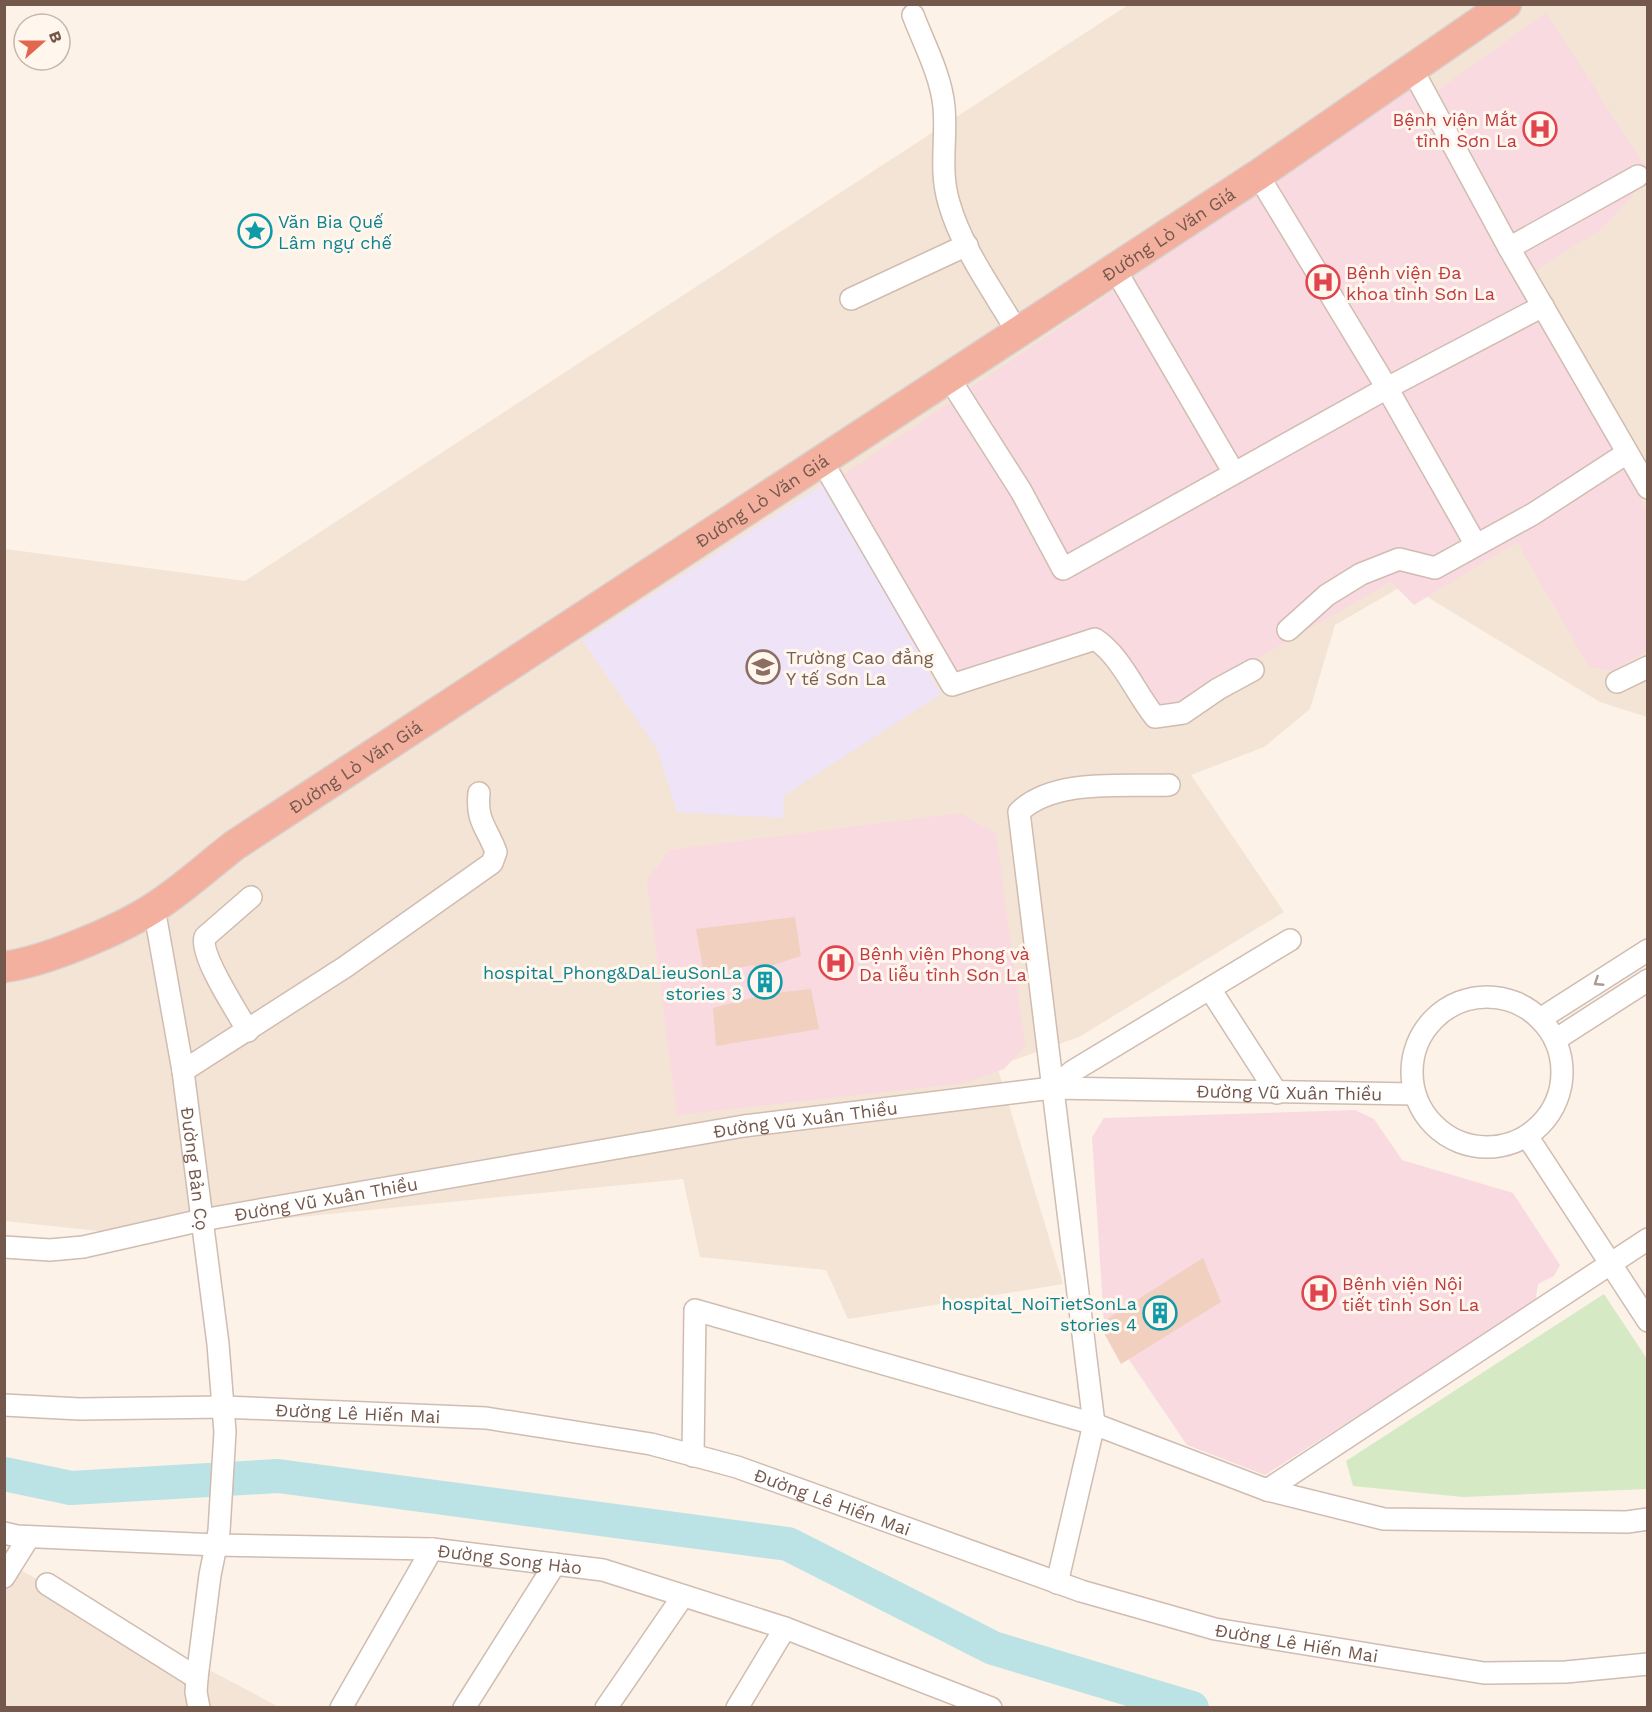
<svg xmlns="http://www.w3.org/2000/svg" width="1652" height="1712" viewBox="0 0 1652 1712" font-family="'Work Sans',sans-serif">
	<rect width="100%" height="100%" fill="#fcf2e7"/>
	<path fill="#f3e4d5" d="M1128,5H1647V717L1600,702L1406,584L1335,625L1310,709L1264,747L1191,775L1284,912L1079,1037L997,1066L1063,1284L848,1319L826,1270L700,1257L683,1179L127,1234L5,1221V549L245,581Z
		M5,1562L279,1707H5Z"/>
	<path fill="#efe3f8" d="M825,483L941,694L783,796L784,818L677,812L657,749L582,640Z"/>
	<path fill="#f9dae0" d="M1546,13L1647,169V179L1604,227L1534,272L1438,90Z
		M1412,87L1647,511V651L1612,671L1589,667L1517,542L1414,605L1391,582L1181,702L1161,706L1143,691L1104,630L954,679L839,478Z
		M961,813L996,834L1025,1046L1004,1069L965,1083L677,1115L647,880L670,850Z
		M1355,1110L1374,1119L1402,1160L1513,1193L1560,1265L1554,1276L1538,1284L1535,1303L1265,1475L1187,1445L1104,1323L1092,1137L1104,1118Z"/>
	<path fill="#d6e9c5" d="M1604,1294L1647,1359V1489L1463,1497L1353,1486L1346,1461Z"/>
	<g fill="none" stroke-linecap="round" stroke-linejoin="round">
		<path stroke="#bbe2e5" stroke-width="34" d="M4,1474L71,1488L278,1476L788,1544L993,1648L1192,1708"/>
	</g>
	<path fill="#f1d0bf" d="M795,917L801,956L770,966L775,993L811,989L819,1029L716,1046L713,1008L759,996L754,965L704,974L696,929Z
		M1203,1258L1221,1302L1121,1364L1099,1324Z"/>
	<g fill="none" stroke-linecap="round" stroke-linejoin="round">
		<defs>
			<g id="minor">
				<path d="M913,15C924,44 941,75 944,107C947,140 939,170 949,203C962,249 994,292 1018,333"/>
				<path d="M1412,69L1509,248L1648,488"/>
				<path d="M1258,175L1387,388L1476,545"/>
				<path d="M1509,248L1638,176"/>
				<path d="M1115,269L1234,473"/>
				<path d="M851,299L967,245"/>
				<path d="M949,378L1021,491L1063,569L1387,388L1543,306"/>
				<path d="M822,461L952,685L1095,639C1121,656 1135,692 1155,717L1183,713L1218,689L1253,670"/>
				<path d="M1288,630L1327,595L1361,574L1399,559L1435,568L1533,514L1627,453"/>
				<path d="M1617,682L1648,667"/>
				<path id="s1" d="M154,908L183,1071L218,1344L225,1432L219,1531L210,1575L197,1678L196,1692L199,1708"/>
				<path d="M1210,989L1277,1093"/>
				<circle cx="1487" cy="1072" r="75"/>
				<path d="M1540,1019L1648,950"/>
				<path d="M248,1031C238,1013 199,955 205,937L251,897"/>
				<path d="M1555,1040L1648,980"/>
				<path d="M183,1071L345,967L492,863L496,852C487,827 476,822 479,793"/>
				<path d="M1052,1088L1073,1071L1290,940"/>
				<path d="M1527,1136L1648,1321"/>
				<path id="s2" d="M4,1247L50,1250L83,1247L202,1220L744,1126L1052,1088L1414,1094"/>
				<path id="s3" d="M4,1405L80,1409L223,1407L486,1418L651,1444L737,1467L1081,1591L1215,1629L1484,1673L1566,1672L1648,1664"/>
				<path d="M693,1456L695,1310L1094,1424L1267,1490L1384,1519L1627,1522L1648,1519"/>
				<path d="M1267,1490L1648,1239"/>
				<path id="s4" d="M4,1533L17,1536L217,1545L432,1549L603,1570L785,1628L991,1708"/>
				<path d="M4,1577L29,1537"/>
				<path d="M1057,1583L1094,1424L1019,812C1054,778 1122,787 1169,785"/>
				<path d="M47,1584L197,1678"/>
				<path d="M341,1708L432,1549"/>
				<path d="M464,1708L555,1564"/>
				<path d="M606,1708L683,1596"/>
				<path d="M737,1708L785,1628"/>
			</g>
			<g id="highway">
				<path id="s5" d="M4,967C44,962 120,930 155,907C183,889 209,865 235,845L1258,175L1506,4"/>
			</g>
		</defs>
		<use href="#minor" stroke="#d0bcb0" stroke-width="24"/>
		<use href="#highway" stroke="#d8d0cd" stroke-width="33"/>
		<use href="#minor" stroke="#fff" stroke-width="21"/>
		<use href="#highway" stroke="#f4b09f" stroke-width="30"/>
	</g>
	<defs><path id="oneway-chevron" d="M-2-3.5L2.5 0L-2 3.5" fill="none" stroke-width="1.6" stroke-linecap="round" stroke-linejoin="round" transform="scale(1.5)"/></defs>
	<use stroke="#ac9b94" href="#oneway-chevron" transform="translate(1598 982) rotate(147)"/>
	<defs>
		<symbol id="hospital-ring" viewBox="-11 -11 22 22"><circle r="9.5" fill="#fff7ed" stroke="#e0444e" stroke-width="1.5"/><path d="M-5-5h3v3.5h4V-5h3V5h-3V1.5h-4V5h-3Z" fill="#e0444e"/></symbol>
		<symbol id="sight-ring" viewBox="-11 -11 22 22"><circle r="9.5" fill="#fff7ed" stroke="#0f9aa8" stroke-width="1.5"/><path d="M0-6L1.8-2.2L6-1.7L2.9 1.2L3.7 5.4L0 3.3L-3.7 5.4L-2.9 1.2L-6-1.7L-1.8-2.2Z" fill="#0f9aa8"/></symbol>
		<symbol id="university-ring" viewBox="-11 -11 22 22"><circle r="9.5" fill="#fff7ed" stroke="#8d6e63" stroke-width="1.5"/><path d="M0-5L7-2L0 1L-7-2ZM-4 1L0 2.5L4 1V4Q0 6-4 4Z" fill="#8d6e63"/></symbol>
		<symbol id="building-ring" viewBox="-11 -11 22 22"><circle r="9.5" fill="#fff7ed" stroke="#0f9aa8" stroke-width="1.5"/><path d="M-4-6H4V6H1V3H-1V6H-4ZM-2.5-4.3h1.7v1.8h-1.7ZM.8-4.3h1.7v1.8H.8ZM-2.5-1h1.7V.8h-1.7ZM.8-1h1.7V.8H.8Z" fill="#0f9aa8"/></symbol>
	</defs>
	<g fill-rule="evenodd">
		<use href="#hospital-ring" x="1521" y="110" width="38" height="38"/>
		<use href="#sight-ring" x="236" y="212" width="38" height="38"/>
		<use href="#hospital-ring" x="1304" y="263" width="38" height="38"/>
		<use href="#university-ring" x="744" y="648" width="38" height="38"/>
		<use href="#hospital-ring" x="817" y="944" width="38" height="38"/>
		<use href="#building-ring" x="746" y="963" width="38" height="38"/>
		<use href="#hospital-ring" x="1300" y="1274" width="38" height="38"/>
		<use href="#building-ring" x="1141" y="1294" width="38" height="38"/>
	</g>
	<g text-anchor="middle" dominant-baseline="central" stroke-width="6" stroke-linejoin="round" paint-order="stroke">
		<g font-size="18" fill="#be3a42" stroke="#fff7ed" text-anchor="start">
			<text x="1517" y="119" text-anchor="end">Bệnh viện Mắt<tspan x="1517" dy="21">tỉnh Sơn La</tspan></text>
			<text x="1346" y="272">Bệnh viện Đa<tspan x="1346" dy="21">khoa tỉnh Sơn La</tspan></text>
			<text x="859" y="953">Bệnh viện Phong và<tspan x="859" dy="21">Da liễu tỉnh Sơn La</tspan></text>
			<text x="1342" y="1283">Bệnh viện Nội<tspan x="1342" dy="21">tiết tỉnh Sơn La</tspan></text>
		</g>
		<g font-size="18" fill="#0d838f" stroke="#fff7ed" text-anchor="end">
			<text x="278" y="221" text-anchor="start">Văn Bia Quế<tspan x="278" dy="21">Lâm ngự chế</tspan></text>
			<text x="742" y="972">hospital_Phong&amp;DaLieuSonLa<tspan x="742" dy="21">stories 3</tspan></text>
			<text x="1137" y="1303">hospital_NoiTietSonLa<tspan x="1137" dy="21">stories 4</tspan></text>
		</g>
		<g font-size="18" fill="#75584c" stroke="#fff7ed">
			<text stroke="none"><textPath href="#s5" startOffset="1380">Đường Lò Văn Giá</textPath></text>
			<text stroke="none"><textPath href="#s5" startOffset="894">Đường Lò Văn Giá</textPath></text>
			<text stroke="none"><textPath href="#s5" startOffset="408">Đường Lò Văn Giá</textPath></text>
			<text stroke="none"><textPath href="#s2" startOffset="1299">Đường Vũ Xuân Thiều</textPath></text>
			<text stroke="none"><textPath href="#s2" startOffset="813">Đường Vũ Xuân Thiều</textPath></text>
			<text stroke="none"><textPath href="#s1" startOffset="264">Đường Bản Cọ</textPath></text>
			<text stroke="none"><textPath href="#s2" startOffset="327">Đường Vũ Xuân Thiều</textPath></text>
			<text stroke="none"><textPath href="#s3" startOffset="354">Đường Lê Hiến Mai</textPath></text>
			<text stroke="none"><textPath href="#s3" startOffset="840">Đường Lê Hiến Mai</textPath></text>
			<text stroke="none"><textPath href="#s4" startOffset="507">Đường Song Hào</textPath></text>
			<text stroke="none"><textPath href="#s3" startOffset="1326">Đường Lê Hiến Mai</textPath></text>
		</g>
		<g font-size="18" fill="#785e54" stroke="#fff7ed" text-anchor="start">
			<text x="786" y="657">Trường Cao đẳng<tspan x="786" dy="21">Y tế Sơn La</tspan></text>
		</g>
	</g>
	<rect width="1652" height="1712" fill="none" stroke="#75584c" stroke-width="12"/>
	<g transform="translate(42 42) rotate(69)"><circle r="28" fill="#fff7ed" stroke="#c8b7ad" stroke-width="1.5"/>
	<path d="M0-4.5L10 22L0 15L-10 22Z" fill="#e3674f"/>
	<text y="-9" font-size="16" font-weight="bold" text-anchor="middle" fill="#75584c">B</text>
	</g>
</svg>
